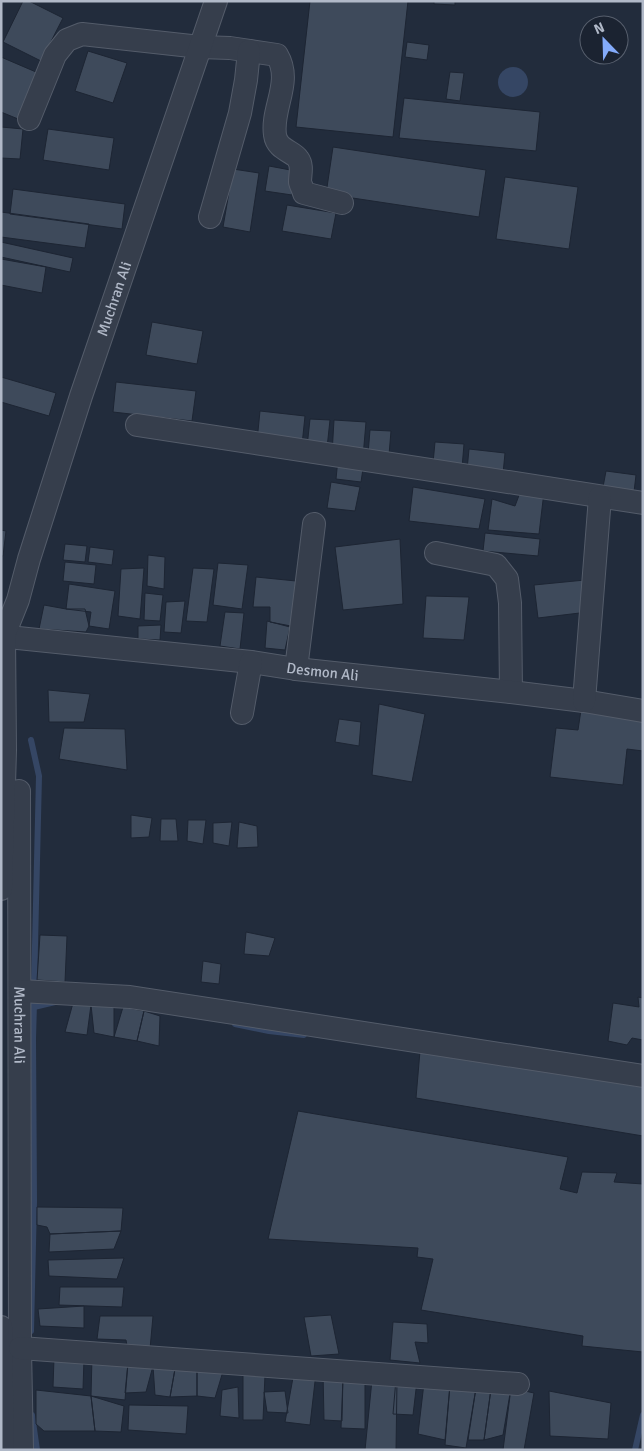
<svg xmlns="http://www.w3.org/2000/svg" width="644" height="1451" viewBox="0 0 644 1451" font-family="Signika,sans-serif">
	<rect width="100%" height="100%" fill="#222c3c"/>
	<path fill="#354664" d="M498 82a15 15 0 1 1 30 0a15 15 0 1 1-30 0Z"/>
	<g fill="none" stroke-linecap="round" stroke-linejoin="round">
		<path stroke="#354664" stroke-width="6" d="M31,740L39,776L34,988
			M34,1007L55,1002
			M235,1024L269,1031L304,1035
			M31,1331L34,1201L33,1039L34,1003
			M32,1415L37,1450
			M635,1450L643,1415"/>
	</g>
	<path fill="#3e4a5b" stroke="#1d2533" d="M23,1H29L63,18L41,61L3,42Z
		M310,1H408L393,137L296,127Z
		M434,1H455V5L434,4Z
		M407,42L429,45L427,60L405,57Z
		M88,51L127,63L113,103L75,91Z
		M1,57L43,75L23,121L1,112Z
		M450,72L464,73L460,101L446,99Z
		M404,98L540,112L536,151L399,138Z
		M1,127L23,129L20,159L1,158Z
		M48,129L114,138L109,170L43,160Z
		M333,147L486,170L479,217L326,194Z
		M269,166L296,171L292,195L265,191Z
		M233,169L259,173L250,232L223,227Z
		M505,177L578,187L569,249L496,239Z
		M13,189L125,204L122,229L10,214Z
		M287,205L336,213L331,239L282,231Z
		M1,212L89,224L85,248L1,237Z
		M1,242L73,258L70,272L1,257Z
		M1,259L46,267L42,293L1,285Z
		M152,322L203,331L197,364L146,355Z
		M1,377L56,393L49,416L1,402Z
		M116,382L196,391L192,421L113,412Z
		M260,411L305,416L302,445L257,441Z
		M310,419L330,420L327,448L307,447Z
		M334,420L366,422L363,457L332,454Z
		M370,430L391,431L389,455L368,454Z
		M435,442L464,444L462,468L433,463Z
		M469,449L505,453L503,474L467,470Z
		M338,459L364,462L361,482L336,479Z
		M606,471L636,475L634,492L603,487Z
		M331,482L360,487L355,511L327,508Z
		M413,487L485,499L479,529L409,521Z
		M521,490L544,492L539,534L488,530L492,499L515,506Z
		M1,530L6,531L3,556H1Z
		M485,533L540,539L538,556L483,551Z
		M400,539L403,604L343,610L335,547Z
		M65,544L87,546L85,562L63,560Z
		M90,547L114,550L112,565L88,562Z
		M148,555L165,557L164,589L147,586Z
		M65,562L96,565L94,584L63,581Z
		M218,563L248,565L242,609L213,605Z
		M144,568L140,619L118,616L121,569Z
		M193,568L214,569L207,622L186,621Z
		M256,577L296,581L291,626L270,622V607H253Z
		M585,580L588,612L538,618L534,585Z
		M69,584L115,591L109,629L89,626L91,612L66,609Z
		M145,593L163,595L160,621L144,620Z
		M426,596L469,597L464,640L423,638Z
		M185,601L181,633L164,632L166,602Z
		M44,605L66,609H85L89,626L86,632L39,629Z
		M225,612L244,613L240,649L220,646Z
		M267,621L290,627L285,650L265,648Z
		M161,625L160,640L138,639V626Z
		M48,690L90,694L84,722H49Z
		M379,704L425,714L412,782L372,775Z
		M581,710L643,718V751L627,749L623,785L550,777L556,728L578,730Z
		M339,719L361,722L359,746L335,742Z
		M64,728L125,729L127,770L59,759Z
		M131,815L152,818L149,837L131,838Z
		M161,819H176L178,841H160Z
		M188,820H206L203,844L187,841Z
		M232,822L229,846L213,843V823Z
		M239,822L257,826L258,847L237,848Z
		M246,932L275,938L269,956L244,954Z
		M40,935L67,936L65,982L37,980Z
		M203,961L221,964L219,984L201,982Z
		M638,997L643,998V1040L632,1038L627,1045L608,1041L613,1003L639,1007Z
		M73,1003L91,1005L87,1035L65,1032Z
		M91,1005L114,1007V1037L94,1033Z
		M123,1007L144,1011L137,1041L114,1037Z
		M144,1011L160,1016L159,1046L137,1041Z
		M420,1051L643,1087V1136L416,1098Z
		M298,1111L568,1157L560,1189L577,1193L582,1172L617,1173L614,1182L643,1184V1352L582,1346L583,1336L421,1310L433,1259L417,1257L418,1248L268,1239Z
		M37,1207L123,1208L121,1231L50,1234L47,1227L37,1225Z
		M121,1231L114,1249L49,1252L50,1234Z
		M124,1258L117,1279L49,1276L48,1260Z
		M60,1287H124L122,1307L59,1305Z
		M84,1306V1328L40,1326L38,1309Z
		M331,1315L339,1354L311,1356L304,1317Z
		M100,1316H153L150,1349L128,1351L126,1340L97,1339Z
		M393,1322L427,1324L428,1343L415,1342L420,1363L390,1360Z
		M92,1357L128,1363L125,1400L91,1396Z
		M54,1358L84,1359L83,1389L53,1387Z
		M128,1363L153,1366L146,1392L125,1393Z
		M153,1366L175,1369L170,1397L155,1395Z
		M224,1368L215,1398L197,1396V1371Z
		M175,1369L197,1371V1396L170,1397Z
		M243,1371L265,1375L263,1420H243Z
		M294,1372L316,1373L310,1425L285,1422Z
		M323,1372L343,1373L342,1421L324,1420Z
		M343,1378L365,1380V1429L341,1428Z
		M396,1379L417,1381L413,1415L393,1414Z
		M372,1380L397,1381L396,1450H365Z
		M424,1383L450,1385L445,1440L418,1434Z
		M450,1385L476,1388L466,1448L445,1445Z
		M238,1387L239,1418L220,1416L222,1390Z
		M476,1388L491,1389L484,1440H468Z
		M511,1388L503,1435L484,1440L491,1389Z
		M511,1388L534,1393L524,1450H503Z
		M36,1390L91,1396L95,1431H44L36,1424Z
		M285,1391L288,1413L267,1412L264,1392Z
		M549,1391L611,1403L608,1439L550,1436Z
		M91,1396L124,1406L121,1432L95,1431Z
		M129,1405L188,1406L186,1434L128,1430Z"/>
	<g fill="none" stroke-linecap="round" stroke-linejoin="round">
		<defs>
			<g id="minor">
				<path d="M29,119L55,55L67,40L82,34L200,47L230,48L277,55C293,82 271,108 275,135C277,150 293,151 298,159C303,166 300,174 300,182C301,186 303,189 304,193L342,203"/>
				<path d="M210,217L240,113L246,80L249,51"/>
				<path d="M137,425L444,472L643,503"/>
				<path d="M436,553L496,565L507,579L510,603L511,692"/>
				<path id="s1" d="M1,634L18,638L251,662L296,669L511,692L584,701L643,711"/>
				<path d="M296,669L314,524"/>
				<path d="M584,701L600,497"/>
				<path d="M242,713L251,662"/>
				<path id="s2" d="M19,791L20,1348L22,1450"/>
				<path id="s3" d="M1,889L5,750L4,635L18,600L29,559L81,396L216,1"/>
				<path d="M20,991L130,997L643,1076"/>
				<path d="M1,1327L3,1450"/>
				<path d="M20,1348L518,1384"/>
			</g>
		</defs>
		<use href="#minor" stroke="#545c6a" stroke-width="24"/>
		<use href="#minor" stroke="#363e4c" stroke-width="22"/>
	</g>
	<g text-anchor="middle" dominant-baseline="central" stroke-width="4" stroke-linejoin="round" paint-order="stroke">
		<g font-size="15" fill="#b1b9c8" stroke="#1b2331">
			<text stroke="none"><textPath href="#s3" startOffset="608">Muchran Ali</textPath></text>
			<text stroke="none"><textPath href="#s1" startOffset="324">Desmon Ali</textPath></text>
			<text stroke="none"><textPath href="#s2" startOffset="234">Muchran Ali</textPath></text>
		</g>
	</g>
	<rect width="644" height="1451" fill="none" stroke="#b1b9c8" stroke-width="5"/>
	<g transform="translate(604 40) rotate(337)"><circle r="24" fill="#1b2331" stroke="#575f6d"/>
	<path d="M0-4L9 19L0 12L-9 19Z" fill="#84abfa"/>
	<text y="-8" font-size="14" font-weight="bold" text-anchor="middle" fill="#b1b9c8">N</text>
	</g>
</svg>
